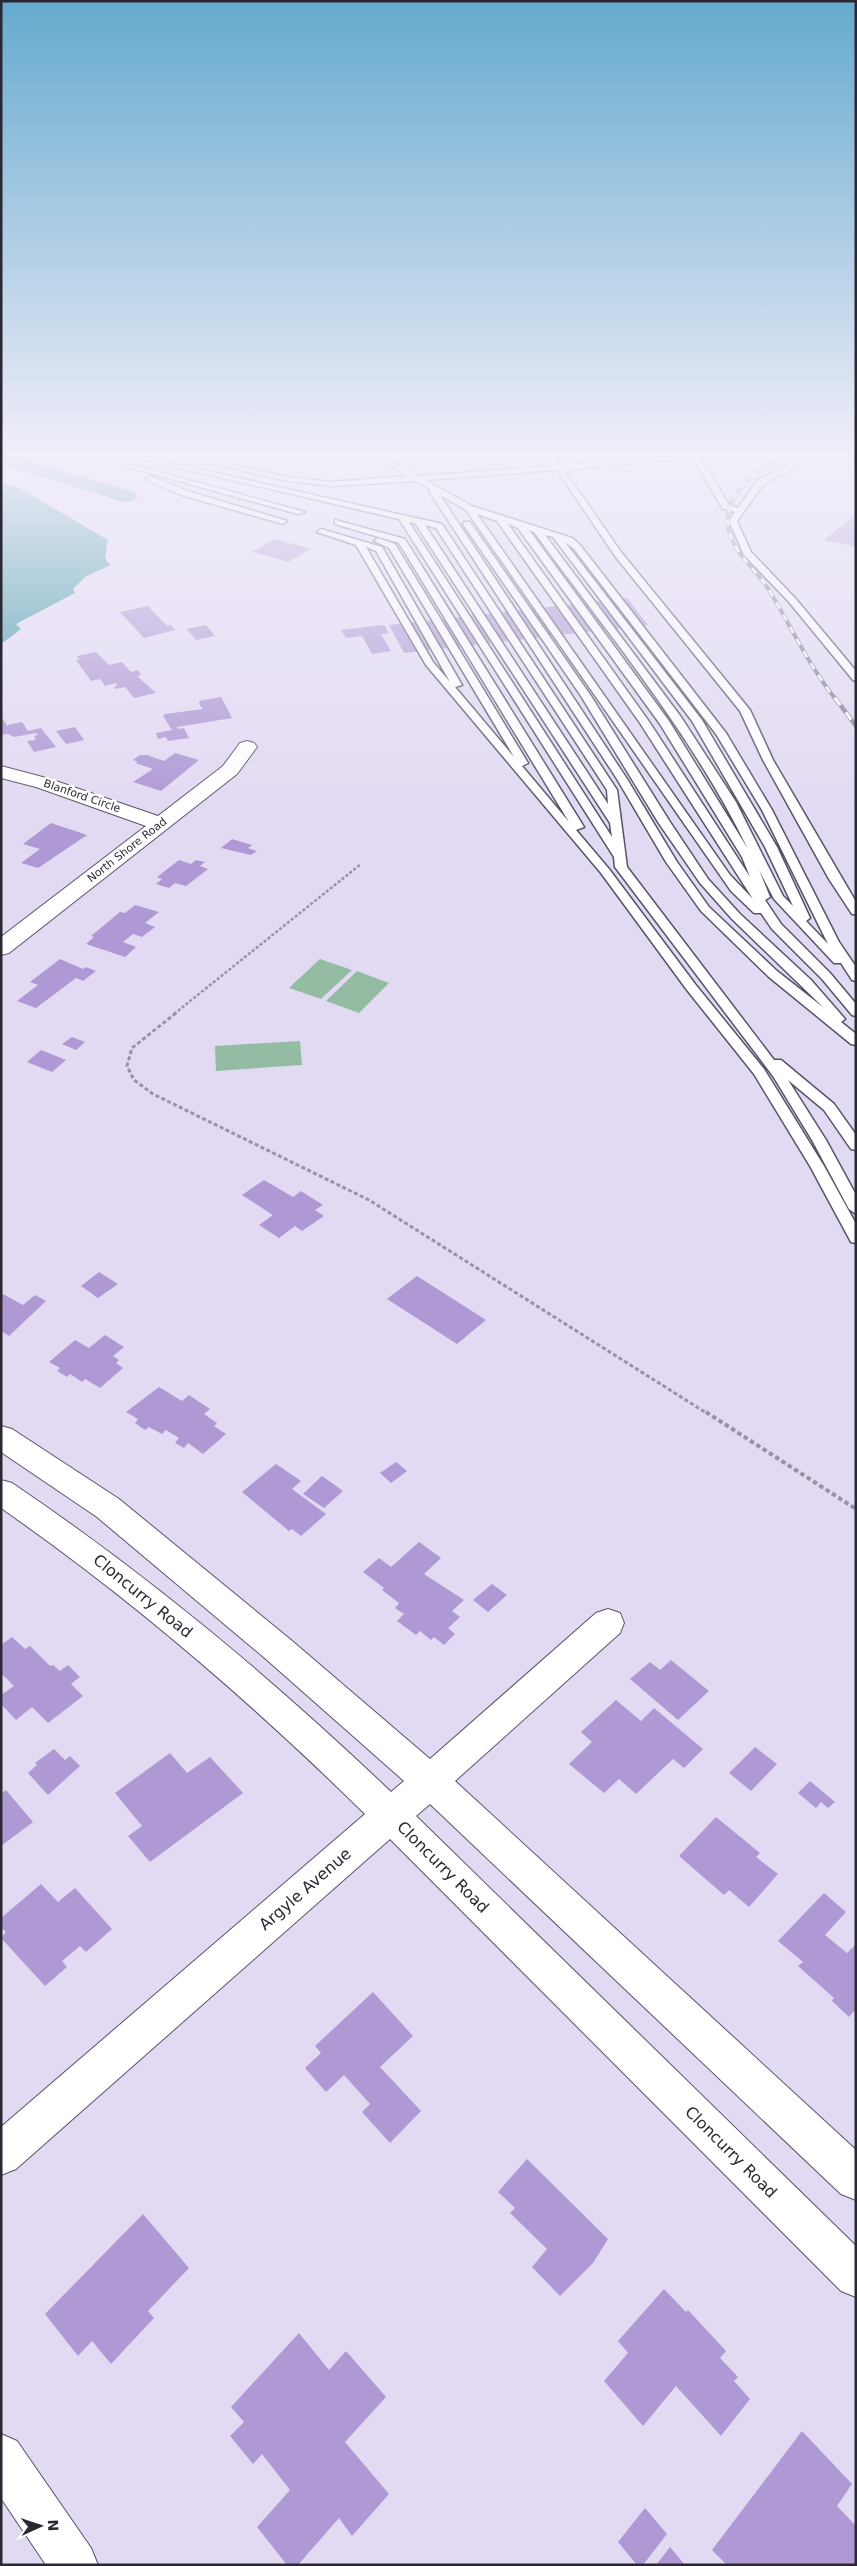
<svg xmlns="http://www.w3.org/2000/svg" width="857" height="2566" viewBox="0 0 857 2566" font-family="'DejaVu Sans',sans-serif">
	<rect width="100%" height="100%" fill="#e2daf3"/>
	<path fill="#93bca2" d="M320,959L352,970L321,999L289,988Z
		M357,971L389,983L359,1013L326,1001Z
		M300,1041L302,1065L216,1071L215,1046Z"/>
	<path fill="#409aa7" d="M1,452L124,489L136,493L138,497L133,501L123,502L1,464Z
		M1,483L16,486L108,540L105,556L107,562L111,565L86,576L73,589L75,593L16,624L21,629L1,644Z"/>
	<path fill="#ae99d4" d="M856,514V547L824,540Z
		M275,539L311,549L288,562L252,552Z
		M627,598L648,625L404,653L389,625Z
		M148,606L167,626L171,625L175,630L144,638L120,612Z
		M206,625L215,636L196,640L187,629Z
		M384,625L389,633L381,634L391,651L372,654L362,636L346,638L341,630Z
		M96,652L109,665L122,662L131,672L138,670L141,675L137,676L156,693L134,698L125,687L116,689L114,687L117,686L116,683L105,686L100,679L91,681L76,660L80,659L77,656Z
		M221,697L232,718L177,727L178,729L184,728L189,738L168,741L166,737L158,739L156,733L172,730L163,716L165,714L203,709L198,703H200L199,701Z
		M1,716L8,727V725L22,722L28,731L41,728L56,747L34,752L27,741L36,740L34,736L38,735L36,733L14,737L8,734L1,735Z
		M75,727L84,740L66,744L56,731Z
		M175,753L199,760L161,791L133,782L153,769L135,763L138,762L133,760L140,755H147L164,761Z
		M51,823L87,835L38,868L21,863L40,849L23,844Z
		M232,839L252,845L248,848L257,851L251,855L221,848Z
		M179,860L191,864L196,860L205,862L200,866L208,869L186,886L175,883L169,888L156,884L162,879L157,877Z
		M135,905L159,912L145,923L155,927L142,937L133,934L123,942L136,947L125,957L86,944L94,937L91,936L120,912L125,913Z
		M60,959L83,969L86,967L96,971L83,981L76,978L36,1008L17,1001L38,985L30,982Z
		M72,1037L85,1042L76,1050L62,1044Z
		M41,1050L66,1060L52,1072L27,1062Z
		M264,1180L293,1197L301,1191L323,1205L315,1210L324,1216L302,1231L295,1226L279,1238L259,1225L273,1215L242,1195Z
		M99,1272L118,1284L98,1298L81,1286Z
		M417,1276L486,1320L457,1344L387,1299Z
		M1,1293L23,1305L35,1295L46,1301L9,1336L1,1331Z
		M105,1335L124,1347L113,1356L119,1360L116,1363L123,1368L100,1388L85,1379L82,1382L70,1374L67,1377L57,1371L60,1368L49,1362L75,1340L89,1348Z
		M159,1387L182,1401L189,1395L210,1409L204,1414L217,1423L214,1426L226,1434L203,1454L188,1443L184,1448L175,1443L179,1438L166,1430L162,1434L149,1427L145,1430L135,1423L138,1419L126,1412Z
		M396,1462L407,1471L391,1483L380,1473Z
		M276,1464L301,1481L292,1489L326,1514L301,1536L292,1529L289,1531L242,1492Z
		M322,1476L343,1491L324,1508L303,1494Z
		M419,1542L441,1558L424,1574L464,1600L452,1611L460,1617L448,1628L455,1634L444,1645L434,1637L431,1640L420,1631L416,1635L397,1621L404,1614L395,1608L399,1603L382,1590L384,1588L363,1572L379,1558L391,1567Z
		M492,1584L507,1595L488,1612L473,1600Z
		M12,1637L25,1649L30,1646L50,1666L53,1665L60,1671L68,1665L80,1677L71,1684L83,1696L48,1723L32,1707L16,1720L1,1704V1695L14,1686L1,1673V1645Z
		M671,1660L709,1691L678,1720L630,1679L650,1662L660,1670Z
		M616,1700L641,1721L654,1708L703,1749L684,1768L673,1759L636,1794L619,1779L604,1793L569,1764L592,1742L581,1732Z
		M755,1747L777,1764L751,1791L729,1773Z
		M54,1749L65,1760L70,1756L80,1766L48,1795L28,1773L37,1765L35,1763Z
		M170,1753L187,1773L210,1757L243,1793L150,1862L128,1836L142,1826L115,1793Z
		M810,1781L835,1802L828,1808L821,1802L816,1808L798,1793Z
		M6,1790L33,1822L1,1846V1794Z
		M716,1817L760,1853L756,1857L778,1874L749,1907L729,1890L724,1895L679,1856Z
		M41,1884L58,1902L75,1888L112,1929L86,1952L80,1946L62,1961L67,1967L45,1986L1,1938L6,1932L1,1927V1918Z
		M824,1893L846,1912L825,1935L847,1953L856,1944V2013L854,2011L849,2017L832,2001L834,1998L798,1966L803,1962L778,1941Z
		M373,1992L413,2036L380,2067L421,2111L390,2143L362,2112L370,2104L344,2075L326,2092L305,2068L321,2053L315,2046Z
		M527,2159L608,2239L593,2263L560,2296L532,2267L547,2249L510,2213L515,2208L498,2192Z
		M143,2214L189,2268L148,2311L154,2318L111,2364L92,2341L78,2356L45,2314Z
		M664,2289L686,2312L688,2310L726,2351L720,2358L738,2377L734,2381L750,2399L721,2436L676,2386L643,2426L604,2381L628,2353L618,2341Z
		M299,2333L329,2370L346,2351L386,2397L345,2442L389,2494L352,2536L339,2518L298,2565H287L257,2527L290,2490L262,2454L253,2464L230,2436L244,2422L231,2407Z
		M802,2431L852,2484L837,2506L856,2526V2565H727L712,2550Z
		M645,2508L667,2534L643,2565H637L618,2542Z
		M670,2547L685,2565H656Z"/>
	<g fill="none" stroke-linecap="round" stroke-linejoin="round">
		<defs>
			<path id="lane" d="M74,452H86L305,512L298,514Z
				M111,452H124L442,524L617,790L627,867L774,1060H781L834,1104L856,1135V1150L851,1149L824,1110L788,1080L826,1140L856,1195V1214L849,1209L812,1140L773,1076L615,867L614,857L399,519ZM409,522L415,523L610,823L612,837ZM425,525L436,528L607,790L608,804Z
				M366,452H375L418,476L553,466L544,452H552L561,465L689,452H734L730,454L700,457L729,505L738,508L757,481L814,452H823L763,485L737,521L751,552L795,598L856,671V681L853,680L789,602L744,555L729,521L735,512L723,509L693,458L564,470L621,552L750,710L773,760L856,902V914H852L829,879L763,760L740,711L615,556L557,470L425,480L472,506L572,538L580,545L726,733L772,810L839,942L856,967V981L852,980L841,963H834L774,899L759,870L770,897L765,900L781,924L830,973L856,1004V1016L852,1015L822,979L772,929L761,913H754L731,891L466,510L440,495L627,779L677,862L709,907L777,971L824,1008L732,919L700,883L658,822L581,696L463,524L464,522H470L591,696L670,822L708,879L740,914L811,980L845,1019L841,1022L856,1034V1045L851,1044L769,977L701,911L666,862L617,779L429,491L430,489L415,481L332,486L288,481L201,461L205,459L288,477L332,482L407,476ZM477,514L497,521L640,723L753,899L730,875ZM508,524L518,528L660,724L742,857L750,877L650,723ZM529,530L534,532C609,635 692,734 748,849L669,721ZM545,535L553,537L692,721L765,847L793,906L783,896L736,802L681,717ZM564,541L574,549L716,734L762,810L828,944L806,921L810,918L777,847L702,720Z
				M443,452H508L504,454H447Z
				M150,476L187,491L287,521L283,524L181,495L147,480L146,478Z
				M335,520L405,539L584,827L576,830L609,869L695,984L764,1069L824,1166L856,1224V1243L851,1242L810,1166L754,1074L687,990L601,873L426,665L356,545L317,532L321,529L382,547L462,685L455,687L514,757L389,548L374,541L378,538L395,544L528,763L522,766L569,822L399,543L335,524ZM366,547L376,551L450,682L433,662Z"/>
			<path id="street" d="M247,741L254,743L257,747L237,774L9,953L1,955V937L146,826L36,787L1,778V766L50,779L158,816L223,766L240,743Z
				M1,1426L12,1429L119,1499L291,1640L430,1759L596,1613L608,1609L620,1613L624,1623L620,1633L455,1781L856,2150V2200L841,2194L430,1804L416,1816L856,2246V2297L841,2291L390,1839L16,2169L1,2175V2127L365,1814C252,1703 132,1599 1,1508V1480L12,1483C148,1575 273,1679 391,1792L404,1781L267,1660L97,1517L1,1452Z
				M1,2434L17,2441L91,2548L98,2565H46L1,2498Z"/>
		</defs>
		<use href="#lane" stroke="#595267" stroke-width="3"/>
		<use href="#street" stroke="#595267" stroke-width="2"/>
		<path stroke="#9892a5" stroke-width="2.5" stroke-dasharray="3 2" stroke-linecap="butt" d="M174,1014L361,864"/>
		<path stroke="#9892a5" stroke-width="3" stroke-dasharray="4 2.5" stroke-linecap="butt" d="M176,1013L132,1048L127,1066L134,1080L153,1094L369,1200L708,1414"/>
		<path stroke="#9892a5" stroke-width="4" stroke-dasharray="4.5 3" stroke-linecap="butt" d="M706,1412L856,1509"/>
		<use href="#lane" fill="#fff" fill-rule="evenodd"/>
		<use href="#street" fill="#fff" fill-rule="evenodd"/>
		<defs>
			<path id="rail-far1" d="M793,452C756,471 707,501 737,549C748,566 763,578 772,595C794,632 808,664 836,700"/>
			<path id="rail" d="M835,698L856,726"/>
		</defs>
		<use href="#rail-far1" stroke="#888294" stroke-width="4"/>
		<use href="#rail" stroke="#888294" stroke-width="4.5"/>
		<use href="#rail-far1" stroke="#fff" stroke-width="2.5" stroke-dasharray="7" stroke-linecap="butt"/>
		<use href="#rail" stroke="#fff" stroke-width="3" stroke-dasharray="9" stroke-linecap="butt"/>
	</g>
	<linearGradient id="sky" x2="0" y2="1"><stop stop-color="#65aace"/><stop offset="0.56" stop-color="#f2eefa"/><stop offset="1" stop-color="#f2eefa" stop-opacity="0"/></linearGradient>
	<rect width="857" height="811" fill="url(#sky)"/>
	<g text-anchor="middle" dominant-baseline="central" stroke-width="5" stroke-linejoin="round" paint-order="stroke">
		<g font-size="11" fill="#2b2832" stroke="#fff">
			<text transform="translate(82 796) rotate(19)">Blanford Circle</text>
			<text transform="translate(127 850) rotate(-38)">North Shore Road</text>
		</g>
		<g font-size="16" fill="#2b2832" stroke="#fff">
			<text transform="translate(143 1596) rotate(39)">Cloncurry Road</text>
			<text transform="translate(443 1867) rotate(45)">Cloncurry Road</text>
			<text transform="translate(305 1889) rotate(-41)">Argyle Avenue</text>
			<text transform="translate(731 2152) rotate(45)">Cloncurry Road</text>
		</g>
	</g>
	<rect width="857" height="2566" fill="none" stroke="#2b2832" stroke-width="5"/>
	<g transform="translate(40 2526) rotate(87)" stroke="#ffffff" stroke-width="4" paint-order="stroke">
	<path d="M0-4L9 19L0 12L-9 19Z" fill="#2b2832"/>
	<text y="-8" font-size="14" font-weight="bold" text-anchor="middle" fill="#2b2832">N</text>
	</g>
</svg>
